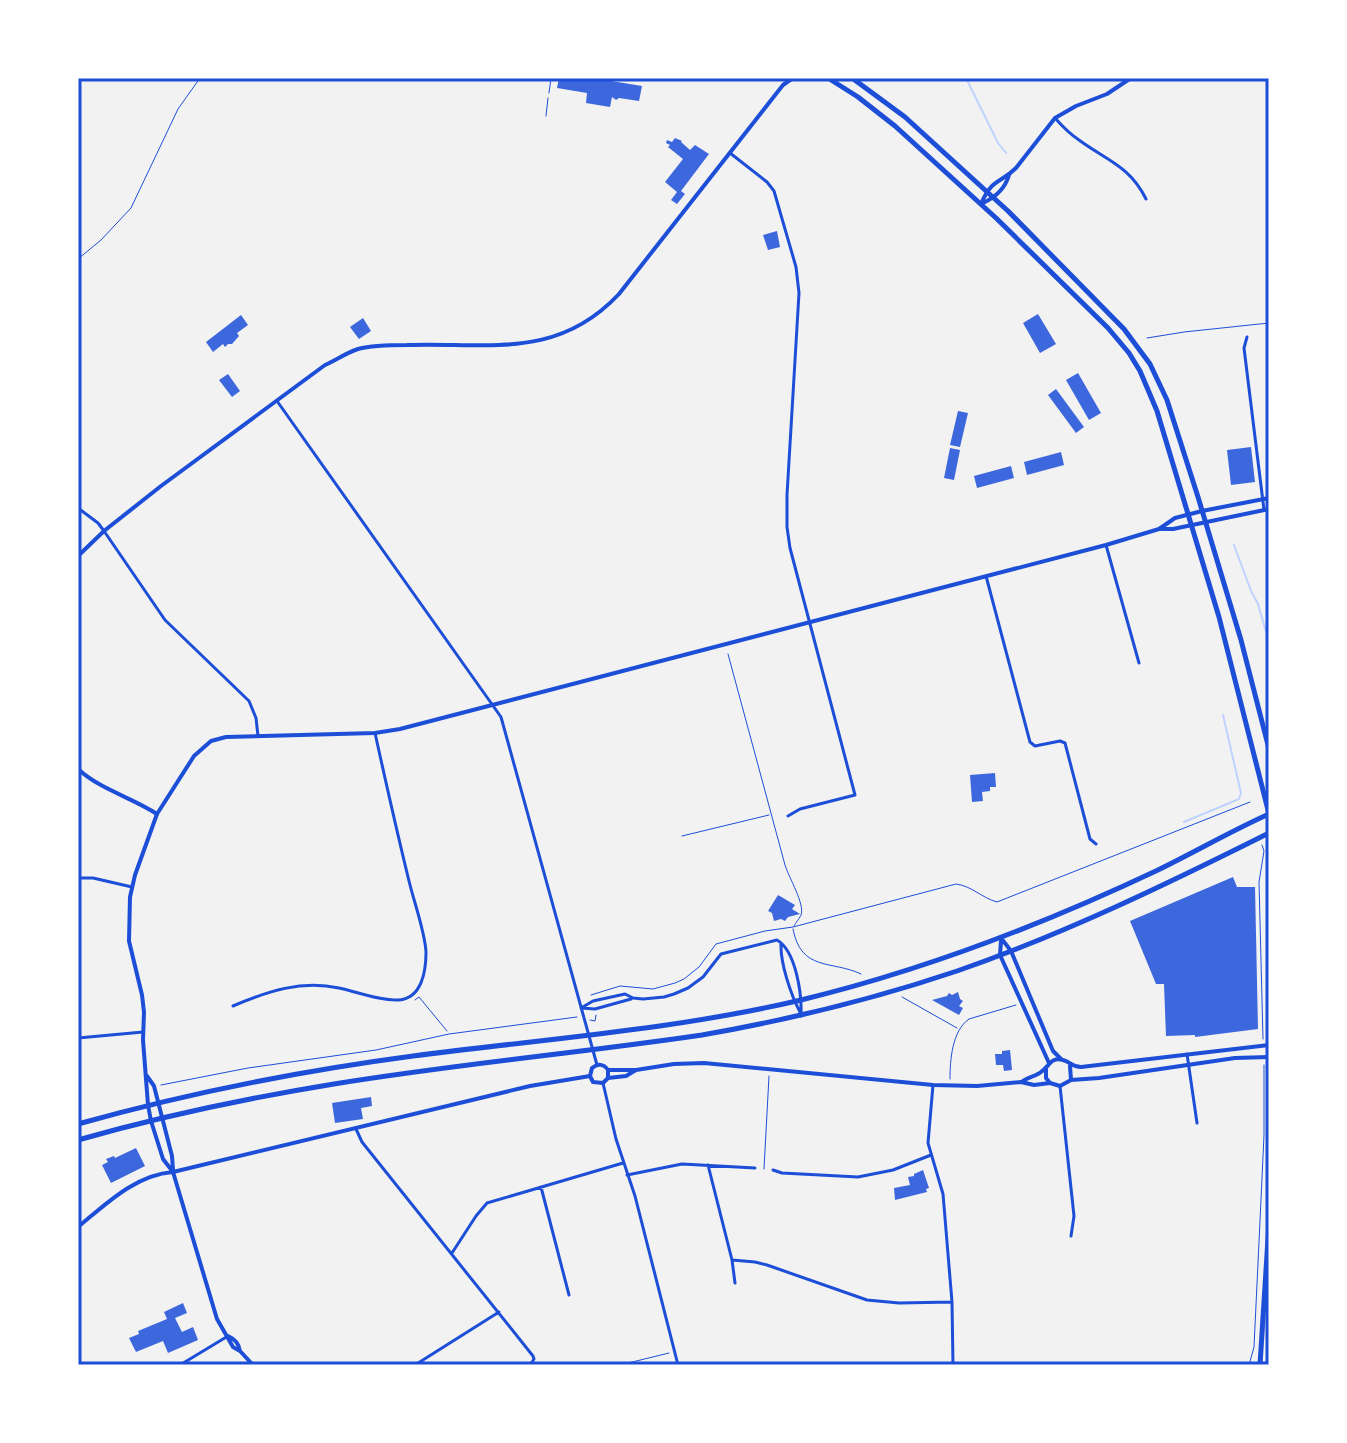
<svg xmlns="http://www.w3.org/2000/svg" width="1347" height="1443" viewBox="0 0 1347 1443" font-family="Roboto,sans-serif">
	<rect width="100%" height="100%" fill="#f2f2f2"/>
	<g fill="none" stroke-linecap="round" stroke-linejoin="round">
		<path stroke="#bfd3fe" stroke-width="2" d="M966,78L998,143L1006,153
			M1234,545L1251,591L1258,604L1269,642
			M1184,822L1239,799L1241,793L1223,715"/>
	</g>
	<path fill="#3d67dc" d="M559,78H593L642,86L639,101L619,98L616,100L612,97L610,107L586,103L587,93L557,88Z
		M675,138L682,141L681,142L690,150L695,145L709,154L681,191L685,194L677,204L671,200L677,192L665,182L683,159L668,147L670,145L666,143L667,140L672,142Z
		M777,231L780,247L768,250L763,235Z
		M1038,314L1056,344L1040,353L1023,323Z
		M241,315L248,325L237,333L239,336L232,344H228L225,347L223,344L213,352L206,342Z
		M363,318L371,331L359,339L350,327Z
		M1078,373L1101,413L1089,420L1066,380Z
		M228,374L240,391L232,397L219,380Z
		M1056,389L1084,427L1076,433L1048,395Z
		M958,411L968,413L960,447L950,445Z
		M1251,447L1255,482L1231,485L1227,450Z
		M950,448L960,450L954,480L944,478Z
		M1061,452L1064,465L1027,475L1024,462Z
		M1011,466L1014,478L977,488L974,476Z
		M995,773L996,787H990V791L982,792L983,801L972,802L970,775Z
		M1233,877L1237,887H1255L1258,1029L1195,1037V1035L1166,1036L1164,984H1156L1130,921Z
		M778,895L795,905L792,909L800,914L788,917L785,921L781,919L774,921L772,913L768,911Z
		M958,992L960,999L963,1001L959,1006L963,1008L959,1015L932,1000L947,996L949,993L952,995Z
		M1010,1050L1012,1070L1004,1071L1003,1065H996L995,1054H1002V1051Z
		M371,1097L372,1106L361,1108L363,1119L335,1123L332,1103Z
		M136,1148L145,1166L111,1183L102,1165L108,1162L106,1159L114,1156L115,1158Z
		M923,1170L929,1188L926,1189L927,1192L895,1200L894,1188L910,1185L908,1177L914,1176V1174Z
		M183,1303L187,1313L175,1318L182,1332L193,1327L198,1340L168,1353L163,1341L136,1352L129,1338L139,1334L138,1331L167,1319L164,1312Z"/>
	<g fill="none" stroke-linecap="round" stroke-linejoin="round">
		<path stroke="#1d4ed8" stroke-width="1" d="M546,116L548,98
			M78,259L101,240L131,208L178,109L200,78
			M1147,338L1184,332L1269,323
			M728,654L785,865C789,878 805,904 801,915C801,916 795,924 794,926
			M682,836L769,815
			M1262,845L1264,851L1259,882L1263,1039
			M793,929C801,972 832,960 861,974
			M591,995L620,986L653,989L675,983L684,979L699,967L716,944L765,931L793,927L956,884C972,886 982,898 997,902L1250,802
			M902,997L957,1028
			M415,1000L419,997L447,1031
			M590,1020L595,1021L596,1015
			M950,1079C950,1060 952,1031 969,1019L1016,1005
			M161,1085L248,1068L376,1050L449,1034L577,1017
			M764,1169L769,1076
			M620,1365L669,1353
			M1249,1365L1254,1347L1259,1242L1264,1135V1065"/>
		<path stroke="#1d4ed8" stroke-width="1" d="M549,93L551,78"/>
		<path stroke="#1d4ed8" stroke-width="3" d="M1055,118C1062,126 1070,134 1079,140C1106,160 1130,166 1146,199
			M730,153L767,182L774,191L796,267L799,293L787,495V527L790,548L855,795L800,809L788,816
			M1247,337L1244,348L1264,510
			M277,401L501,717L597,1065
			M78,508L98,523L104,531L165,620L249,701L256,718L258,736
			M1106,545L1139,663
			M986,576L1030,742L1035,746L1060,741L1065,743L1090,839L1096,844
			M78,878H93L132,887
			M781,943C780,963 791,995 800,1012
			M233,1006C268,991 301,980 339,988C358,992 380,1001 399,1000C422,998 426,971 426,952C425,932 414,902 409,881C397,832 386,783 375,733
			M581,1008L593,1001L625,994L633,998L643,999L664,997L674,994L688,988L703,977L721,954L777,940C796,951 802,994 801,1016
			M581,1008L595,1009L631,999
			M78,1038L143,1032
			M1187,1054L1197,1123
			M603,1083L616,1139L635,1196L678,1365
			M933,1085L928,1143L943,1194L952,1302L953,1365
			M1060,1086L1074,1216L1071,1236
			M356,1129L362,1142L533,1356L534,1359L530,1365
			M708,1165L732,1260L755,1262L767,1265L867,1300L899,1303L952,1302
			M773,1170L782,1173L858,1177L893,1170L931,1155
			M627,1175L682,1164L755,1168
			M541,1187L569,1295
			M452,1253L476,1216L487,1203L623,1163
			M732,1260L735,1283
			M78,1360L81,1365
			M180,1365L228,1336
			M415,1365L499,1312"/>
		<path stroke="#1d4ed8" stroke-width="4" d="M983,203C996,197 1005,189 1009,175
			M981,204C992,178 1000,184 1016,168L1055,118L1076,106L1107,94L1131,78
			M78,556L104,531L161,486L325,365C336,360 346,353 358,349C373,345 391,345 407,345C487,342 556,361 619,294L783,85L793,78
			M78,769C101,790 131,797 157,814
			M1001,938L1011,951L1053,1051L1061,1059
			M1001,941L1000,955L1049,1063
			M1070,1066L1071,1080
			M1046,1069V1078L1050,1083
			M78,1227C106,1204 135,1175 173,1172L217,1319L233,1347L240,1351L253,1365
			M228,1336C235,1339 239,1344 240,1351"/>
		<path stroke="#1d4ed8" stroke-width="4" d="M1161,529H1173L1269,509
			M608,1070H636L674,1064L704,1063L933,1085L977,1086L1021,1082L1034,1085L1050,1083L1060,1086L1071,1080L1099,1078L1235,1058L1269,1057
			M147,1076L154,1086L172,1156L173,1170
			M590,1076L593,1082L603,1083L608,1078V1070
			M590,1076L592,1068C598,1063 604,1064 608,1070
			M608,1078L626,1076L636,1070
			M1023,1081C1029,1077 1036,1076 1041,1072C1049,1067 1051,1056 1063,1060C1071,1062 1072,1067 1081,1067L1269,1045
			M173,1172L163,1159L151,1121L148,1105L143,1040L144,1012L142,995L129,941L130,897L135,875L157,814L194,756L211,741L226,737L375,733L400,729L1106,545L1159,529L1175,518L1202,511L1269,498
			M173,1172L530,1086L590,1076"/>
		<path stroke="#1d4ed8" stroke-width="5" d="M828,78L858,97L895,126L996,218L1108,328L1129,353L1140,371L1157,411L1219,617L1269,814
			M852,78L905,117L1008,211L1124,329L1150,364L1167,400L1198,497L1241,640L1269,749
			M78,1124C188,1093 300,1071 413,1056C543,1039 674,1030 801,1000C925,970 1044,924 1158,870C1195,852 1231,831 1269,814
			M78,1140C162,1116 248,1098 334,1084C456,1064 580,1053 702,1035C788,1020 874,999 957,971C1064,934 1167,884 1269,833"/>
		<path stroke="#1d4ed8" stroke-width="5" d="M1260,1365L1269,1223"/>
	</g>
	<rect width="1347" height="1443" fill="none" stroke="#ffffff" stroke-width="160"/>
	<rect x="80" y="80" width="1187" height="1283" fill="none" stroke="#1d4ed8" stroke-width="3"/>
</svg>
